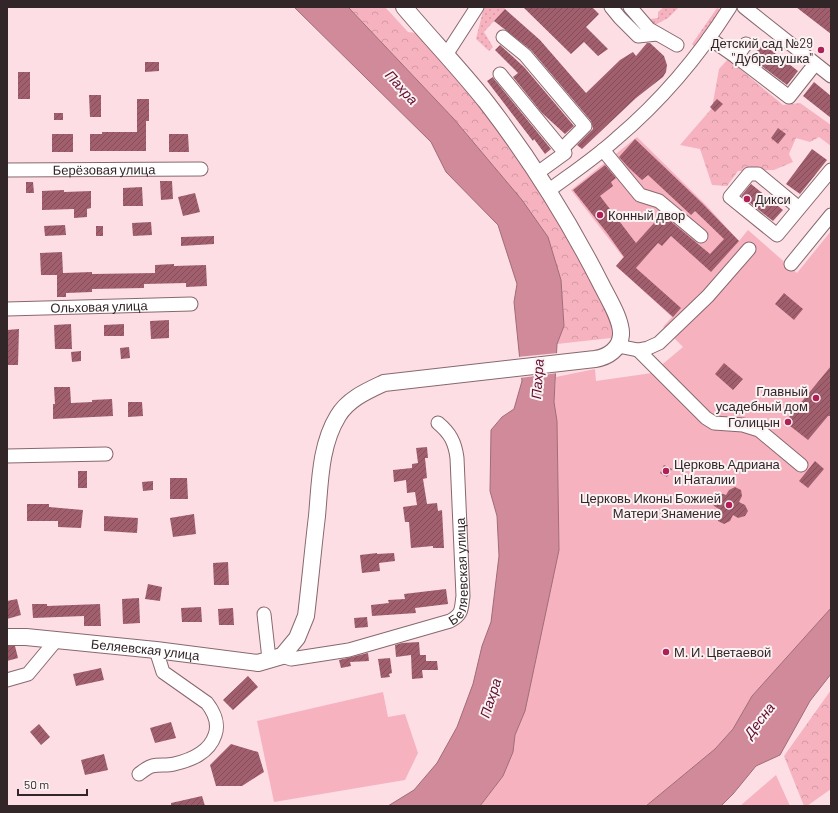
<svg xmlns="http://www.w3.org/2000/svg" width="838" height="813" viewBox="0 0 838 813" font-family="Barlow,sans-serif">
	<defs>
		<pattern id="grass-dots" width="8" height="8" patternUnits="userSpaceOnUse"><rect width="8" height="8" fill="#f7b2c0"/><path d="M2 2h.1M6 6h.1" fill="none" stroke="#d499a5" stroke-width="1.8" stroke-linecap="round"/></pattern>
		<pattern id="forest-crowns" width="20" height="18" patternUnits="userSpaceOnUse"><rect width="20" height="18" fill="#f7b2c0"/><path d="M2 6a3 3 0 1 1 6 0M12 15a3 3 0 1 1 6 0" fill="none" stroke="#d499a5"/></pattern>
		<pattern id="building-hatch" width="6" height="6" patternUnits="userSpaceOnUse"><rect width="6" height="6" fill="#a15f6e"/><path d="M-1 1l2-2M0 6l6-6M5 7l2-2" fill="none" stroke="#844e5a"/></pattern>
	</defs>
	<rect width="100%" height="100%" fill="#fcdee4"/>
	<path fill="url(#grass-dots)" d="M484,7H504L505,9L484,32L493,47L489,51L476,39Z
		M664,7H679L668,18L655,25L650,19L658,18V12Z
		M717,8L719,9L720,14L696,48L692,44Z"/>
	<path fill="url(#forest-crowns)" d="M348,7H385L408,32L429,35L486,103L620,326L611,338L557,344L564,326L561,280L548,237L522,200L453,118Z
		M728,59L783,105L800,103L831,125V146L819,137L810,142L796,138L789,154L793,162L774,170L738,171L727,186L712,185L700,149L680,145L712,108L719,69Z
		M831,690V789L807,806H804L784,756Z"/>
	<path fill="#f7b2c0" d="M637,137L706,205L739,241L748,230L797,273L831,231V608L752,696L733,729L715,749L646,806H480L503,776L513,752L515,735L525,711L559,550L557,421L554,402L556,377L595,369L596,381L652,373L683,347L663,327L672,317L616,266L623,257L571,190Z
		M383,692L388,717L405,714L418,753L405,780L274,802L257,721Z
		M776,775L790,806H740Z"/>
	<path fill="#d08a99" stroke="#a16c77" d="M294,7H348L453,118L522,200L548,237L561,280L564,326L557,344L554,402L557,421L559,550L525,711L515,735L513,752L503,776L480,806H388L414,790L437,763L457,727L473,684L482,646L491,622L499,556L497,516L490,491L491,430L502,417L514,409L522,381L514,302L517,284L498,225L446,172L431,142Z
		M831,608V674L810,701L780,755L756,766L733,794L721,806H646L715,749L733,729L752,696Z"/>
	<path fill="#fcdee4" d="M558,353V373L520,378L517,357Z"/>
	<path fill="url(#building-hatch)" d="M523,7H592L599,14L586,27L608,49L598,56L584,42L571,54Z
		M796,7H831V34Z
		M505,9L540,40L586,93L620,60L633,52L636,56L647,43H650L664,56L667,65L666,72L663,77L636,98L582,149L577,145L593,129L591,121L531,50L494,21Z
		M763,44L798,71L787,85L751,58Z
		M500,45L524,67L574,126L565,134L542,113L513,77L518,73L495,50Z
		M145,62H159V71L145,72Z
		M18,72H30V99H18Z
		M493,77L494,79L551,149L545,154L534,139L533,141L487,81Z
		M814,82L831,96V118L803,96Z
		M89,95H101V117H90Z
		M137,99H149V121H146V151H90V134H102V132H137Z
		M717,99L723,104L715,112L710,107Z
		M54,113H63V120H54Z
		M778,128L786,134L778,144L771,138Z
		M52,134H73V152H52Z
		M169,134H188L189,152H169Z
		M635,139L702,203L739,241L711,272L671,236L662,246L658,243L636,268L681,308L673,317L616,266L624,257L607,233L573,190L605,165L616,178L611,182L613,186L600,196L636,243L662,214L710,254L724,239L695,211L691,215L648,175L642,180L629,168L619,157Z
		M812,149L827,160L800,194L786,184Z
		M160,181H172L173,199L161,200Z
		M26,182H33L34,193H26Z
		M751,184L783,210L773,221L741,196Z
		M142,187L143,206H123V188Z
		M64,190V192L91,191V208L87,209V217L74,218V209L42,210V191Z
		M195,193L200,212L183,216L178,197Z
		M151,222L152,235L133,236L132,223Z
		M65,225L66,235L45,236L44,226Z
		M96,226H103V236H96Z
		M214,236V244L181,246V237Z
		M62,252L63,273L92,272V274L155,273V265L174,264V266L206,265L207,286L186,287V283L144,284V288L92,289V292L66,293V297H57V275H41L40,253Z
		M784,293L803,309L794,320L775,304Z
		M169,320V338L151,339L150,321Z
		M71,324L72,349H55L54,325Z
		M124,324V336H104V325Z
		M19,329L18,365H7V330Z
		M129,347L130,358L121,359L120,348Z
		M81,351V361L72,362L71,352Z
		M724,363L743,379L733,390L715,374Z
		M831,366V416H828L808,440L785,422Z
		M54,387H70L71,403L92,402V400L112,399L113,416L53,419V404H55Z
		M128,402H142L143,416L128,417Z
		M427,447L428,458H425L427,478L423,479L427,504L437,503L438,511L442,510L444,548H433V546L411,548L409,522H405L403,507L417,505L415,492L407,493L406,480L394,482L393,470L412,468V464L418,463L416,448Z
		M815,461L824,469L808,488L799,481Z
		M664,465L672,469L667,477L660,473Z
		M78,471H87V488H78Z
		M170,478H187L188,499H170Z
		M153,481V490L143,491L142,482Z
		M735,487L741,490L742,496L739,502L745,505L748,511L745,516L738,518L733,515L730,521L724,524L718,521L717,514L719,509L714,506L711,499L713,495L720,493L726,495L729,490Z
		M27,504H49V507L83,510L81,528L58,527V521H27Z
		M194,514L196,534L173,537L170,518Z
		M104,516L138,518L137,533L104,531Z
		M377,553V554L394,553L395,561L379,563L380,571L362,573L360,555Z
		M228,562L229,585H214L213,563Z
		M148,584L162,587L160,601L145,599Z
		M446,589L448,604L415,608L416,613L372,616L371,605L389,603L388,600L405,599L404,594Z
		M139,598L140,623L123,624L122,599Z
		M17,599L21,615L7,619V601Z
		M32,604H47V606L100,604L101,626H84V616L33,618Z
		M201,607L202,622H182L181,608Z
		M233,608L234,625H219L218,609Z
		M367,617L368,627L355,628L354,618Z
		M419,642L420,655H426V661H437L438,670H422L423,678L412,679L411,655L396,657L395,645L402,643Z
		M7,646H15L18,658L7,661Z
		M368,653L369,661L350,662L351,666L341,668L339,660Z
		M390,658L392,673L389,674L390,677L381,678L378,659Z
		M101,668L104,680L76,686L73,674Z
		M248,676L258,687L233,710L223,700Z
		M171,722L176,738L155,743L150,728Z
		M39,724L50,737L41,745L30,732Z
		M231,744L258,752L264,772L242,786H216L210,765Z
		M104,754L108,770L85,775L81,760Z
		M202,796L205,806H171V803Z"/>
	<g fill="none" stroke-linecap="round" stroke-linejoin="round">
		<defs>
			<g id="minor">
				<path d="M611,7L620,18L638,36L657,34"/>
				<path d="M630,7L649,29L677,45"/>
				<path d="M744,7L831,76"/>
				<path d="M503,37L525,55L585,126L562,149"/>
				<path d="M709,38L742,61L789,97L815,64"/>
				<path d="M446,55L477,7"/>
				<path d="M736,57L746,44"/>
				<path d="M500,74L565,153L536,174"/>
				<path d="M603,150L640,195L659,201L701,236"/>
				<path id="s1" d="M7,170L201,169"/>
				<path d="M548,191C571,174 595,158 616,139C661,101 699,56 730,7"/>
				<path d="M799,208L758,174H749L730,197L777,235L831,170"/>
				<path d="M791,264L831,215"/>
				<path id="s2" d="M7,309L191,304"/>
				<path d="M618,346L638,350L648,348L659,343L708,296L749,249"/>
				<path d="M638,350L706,418L714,423L743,425L759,430L801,465"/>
				<path d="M7,456L106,454"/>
				<path d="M264,614L269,659"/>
				<path id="s3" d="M282,656L291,659L349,650L450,621C463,614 461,609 463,596L457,458C455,442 450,433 438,423"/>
				<path d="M7,680L28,674L53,644"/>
				<path d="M139,774C143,771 148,767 152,766C159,764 167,766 174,764C191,760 209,753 215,735C219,724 214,712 207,703L163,672L156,650"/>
			</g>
			<g id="major">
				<path id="s4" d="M7,637H26L156,650L258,663L282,656L297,638L306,616C310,583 313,549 317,516C320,483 320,445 338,416C348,399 367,391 384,383L595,359C608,357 620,349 621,335C622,320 608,298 601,284C569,221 530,159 487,103C461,70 431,39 404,7"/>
			</g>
		</defs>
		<use href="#minor" stroke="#88686e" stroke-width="15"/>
		<use href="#major" stroke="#88686e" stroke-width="18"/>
		<use href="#minor" stroke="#fff" stroke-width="13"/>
		<use href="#major" stroke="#fff" stroke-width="16"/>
	</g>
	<g fill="#b02055" stroke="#faf2f3" stroke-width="1.5">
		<circle cx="821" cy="50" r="4"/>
		<circle cx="747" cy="199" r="4"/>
		<circle cx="600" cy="215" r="4"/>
		<circle cx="816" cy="398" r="4"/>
		<circle cx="788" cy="422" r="4"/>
		<circle cx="666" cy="471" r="4"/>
		<circle cx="729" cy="505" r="4"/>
		<circle cx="666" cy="652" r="4"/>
	</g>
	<g text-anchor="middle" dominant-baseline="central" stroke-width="4" stroke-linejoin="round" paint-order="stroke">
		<g font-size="13" fill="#332628" stroke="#faf2f3" text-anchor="end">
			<text x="813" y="43">Детский сад №29<tspan x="813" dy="15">"Дубравушка"</tspan></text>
			<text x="755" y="199" text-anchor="start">Дикси</text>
			<text x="608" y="215" text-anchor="start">Конный двор</text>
			<text x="808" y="391">Главный<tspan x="808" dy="15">усадебный дом</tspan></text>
			<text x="780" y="422">Голицын</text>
			<text x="674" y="464" text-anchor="start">Церковь Адриана<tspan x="674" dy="15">и Наталии</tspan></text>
			<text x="721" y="498">Церковь Иконы Божией<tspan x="721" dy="15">Матери Знамение</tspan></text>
			<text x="674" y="652" text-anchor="start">М. И. Цветаевой</text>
		</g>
		<g font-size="13" fill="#332628" stroke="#faf2f3">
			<text stroke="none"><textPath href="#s1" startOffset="97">Берёзовая улица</textPath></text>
			<text stroke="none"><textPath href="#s2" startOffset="92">Ольховая улица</textPath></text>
			<text stroke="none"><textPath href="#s3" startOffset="227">Беляевская улица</textPath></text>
			<text stroke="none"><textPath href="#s4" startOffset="139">Беляевская улица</textPath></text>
		</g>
		<g font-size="14" font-style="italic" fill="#610c2c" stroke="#faf2f3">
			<text transform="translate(402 87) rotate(48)">Пахра</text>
			<text transform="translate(537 379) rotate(-86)">Пахра</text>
			<text transform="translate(490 698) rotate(-72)">Пахра</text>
			<text transform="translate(759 720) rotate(-52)">Десна</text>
		</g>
	</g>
	<rect width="838" height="813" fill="none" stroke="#332628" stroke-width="16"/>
	<path d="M18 789v6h69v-6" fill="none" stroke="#332628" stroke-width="2"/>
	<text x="24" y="789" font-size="12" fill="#332628" stroke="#faf2f3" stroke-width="3" paint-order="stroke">50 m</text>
</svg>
